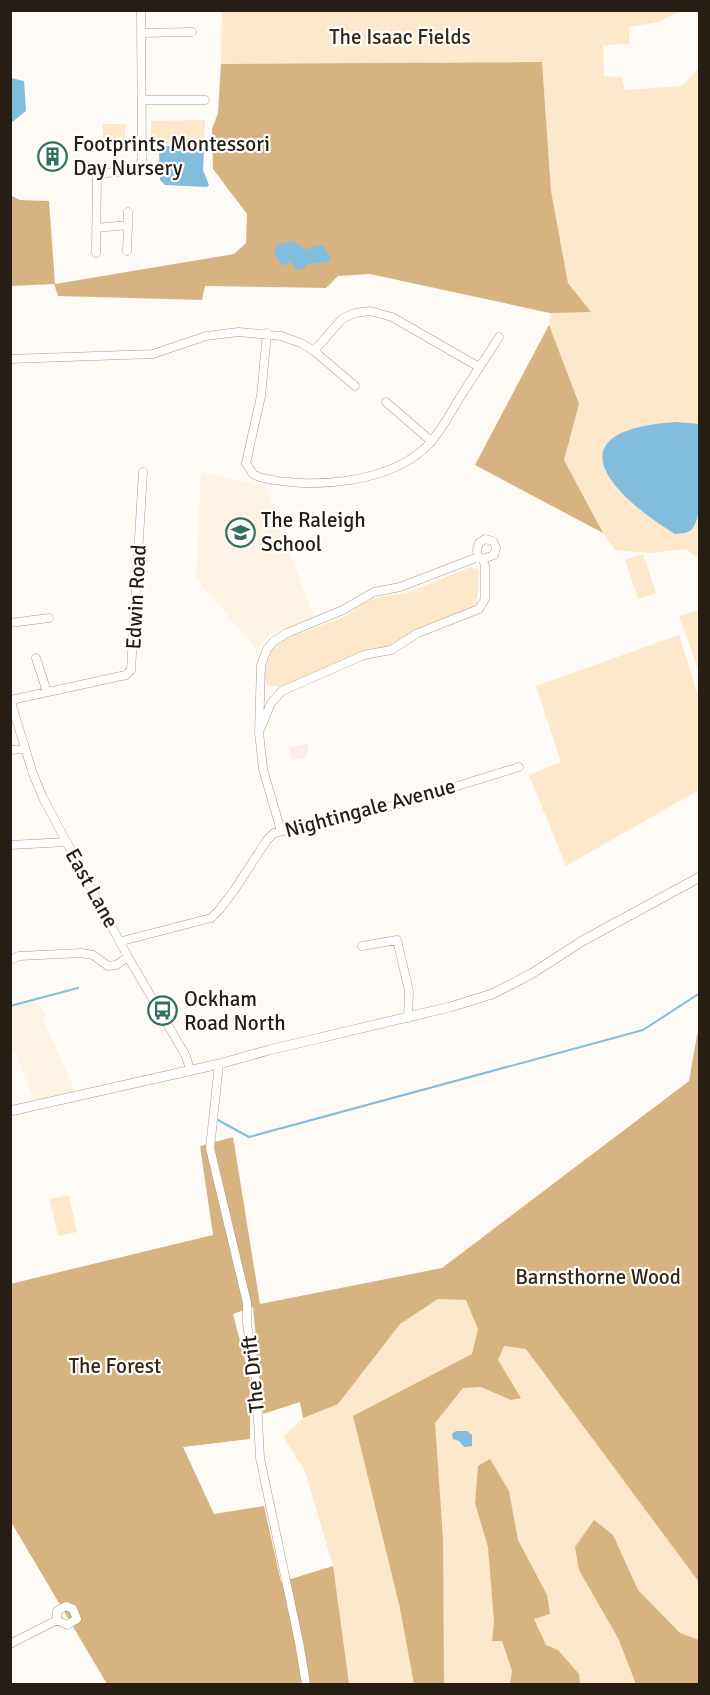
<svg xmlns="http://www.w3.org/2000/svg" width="710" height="1695" viewBox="0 0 710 1695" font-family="Signika,sans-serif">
	<rect width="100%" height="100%" fill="#fefaf5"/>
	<path fill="#fdedea" d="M309,743L307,757L292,760L289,748Z"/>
	<path fill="#fdf3e5" d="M201,472L265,486L314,617L269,635L258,651L196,578Z
		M38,1000L46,1017L43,1019L75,1091L34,1100L15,1052L11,1054L10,1007Z"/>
	<path fill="#fde8cb" d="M222,11H682L658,22L629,27V44L603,45L604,76L621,77L625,90L682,86L699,68L700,554L698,558L686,549L650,553L615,550L603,533L475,465L549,325L550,313L590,311L568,283L551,191L542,62L221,64Z
		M205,120L204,143L151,144V121Z
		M103,124H125V150H103Z
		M643,554L656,593L638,599L625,560Z
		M470,567L478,569L479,572L477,602L472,609L390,647L367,650L283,687L270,686L263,681L264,664L271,650L283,640L346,616L368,601L383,596L407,593Z
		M699,610H700L699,672L679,616Z
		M679,635L699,699V790L566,866L529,775L561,762L536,686Z
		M69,1195L77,1232L58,1236L50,1199Z
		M438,1299L492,1300L699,1537V1684H319L333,1566L305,1471L283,1437L303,1418L300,1401L400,1324Z"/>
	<path fill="#d7b381" d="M542,62L551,191L568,283L591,312L550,313L370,274L338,276L326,288L205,286L202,300L58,296L54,284L11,286L10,195L20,200L49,201L55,284L234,254L246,243L247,214L213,169L212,129L218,113L221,64Z
		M549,325L579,404L564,460L603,533L475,465Z
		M699,1033V1582L526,1349L504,1346L498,1360L521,1398L511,1400L481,1387L463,1388L435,1423L443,1539L444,1684H414L400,1608L353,1416L472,1354L478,1329L466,1300L438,1299L400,1324L338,1404L303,1418L300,1402L263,1414L253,1307L233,1314L250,1379V1439L183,1447L214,1514L264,1506L281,1582L333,1566L349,1684H107L11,1522L10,1284L213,1235L200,1146L233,1137L260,1304L442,1268L689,1081L697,1035Z
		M490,1459L509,1491L518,1540L547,1595L550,1614L534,1619L546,1645L558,1650L579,1674L580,1684H510L512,1671L502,1641H492L494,1622L488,1547L475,1503L478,1466Z
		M594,1520L613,1535L638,1590L680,1633L699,1640V1684H636L618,1638L579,1570L575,1547Z"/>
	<path fill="#82bdde" d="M11,78L24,81L26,111L11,123Z
		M163,146H200L204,150L203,170L209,185L207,187L165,185L160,180L159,150Z
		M293,241L307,250L315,245L324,246L332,260L322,263H308L305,268L296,270L291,261L283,266L273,253L277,245Z
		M676,422L699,424C700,446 705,511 693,528C688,534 682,533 675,534C608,493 552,430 676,422Z
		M456,1431H467L472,1435V1446L464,1447L459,1441L453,1439L452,1434Z"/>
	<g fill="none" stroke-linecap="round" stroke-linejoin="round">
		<path stroke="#82bdde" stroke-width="2" d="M10,1006L78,988
			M218,1120L249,1137L643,1030L700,993"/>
		<defs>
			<path id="minor" d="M141,33L192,32
				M142,100H205
				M128,225V212
				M96,228L128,225L127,251
				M96,253L97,174L137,170L142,160L141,10
				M267,333L261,396L246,463L253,474L259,477C309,490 391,484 429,444C441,431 450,414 459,399C472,378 486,358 499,337
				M314,351L355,386
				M10,359L153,354L206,336L239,332L281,336L301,343L314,351L342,319L355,313L370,311L392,317L479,367
				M386,402L431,441
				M478,557L483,559L485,566V599L479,609L418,633L391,650L364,655L282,691L271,703L259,732L261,665L267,649L274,641L287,633L343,610L374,592L400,587Z
				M478,557L477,550L479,543L485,539L493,541L496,548L494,555L483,559
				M10,623L49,618
				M36,658L47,692
				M10,699L33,774L43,798L128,957L186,1056L190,1070
				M11,700L126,675L131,670L143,472
				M259,732L263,769L281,831
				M10,750L25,749
				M10,845L67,842
				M122,941L211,918L220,909L233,892L267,840L274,833L396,805L519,767
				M362,946L397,940L409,991L408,1018
				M10,960L19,956L81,953L93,955L108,966L116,965L128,957
				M219,1064L210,1148L247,1303V1324L256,1381L260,1458L299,1642L306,1684
				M66,1606L73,1609L77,1619L67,1625L57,1620V1611Z
				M10,1644L57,1620"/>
			<path id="major" d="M10,1111L219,1064L269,1050L450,1007L492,994L531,974L584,940L700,877"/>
		</defs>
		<use href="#minor" stroke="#af9c83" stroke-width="9"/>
		<use href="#major" stroke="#af9c83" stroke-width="10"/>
		<use href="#minor" stroke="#fff" stroke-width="8"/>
		<use href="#major" stroke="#fff" stroke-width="9"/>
	</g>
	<defs>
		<symbol id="building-ring" viewBox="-11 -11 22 22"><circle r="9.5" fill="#fff" stroke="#32715e" stroke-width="1.5"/><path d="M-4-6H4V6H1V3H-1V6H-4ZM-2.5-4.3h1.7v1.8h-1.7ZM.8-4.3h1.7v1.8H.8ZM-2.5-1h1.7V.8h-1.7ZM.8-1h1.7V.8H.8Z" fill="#32715e"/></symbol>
		<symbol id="school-ring" viewBox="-11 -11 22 22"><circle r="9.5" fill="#fff" stroke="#32715e" stroke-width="1.5"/><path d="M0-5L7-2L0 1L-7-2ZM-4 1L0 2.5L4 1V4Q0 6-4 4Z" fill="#32715e"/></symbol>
		<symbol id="bus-ring" viewBox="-11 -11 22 22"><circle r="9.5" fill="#fff" stroke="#32715e" stroke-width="1.5"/><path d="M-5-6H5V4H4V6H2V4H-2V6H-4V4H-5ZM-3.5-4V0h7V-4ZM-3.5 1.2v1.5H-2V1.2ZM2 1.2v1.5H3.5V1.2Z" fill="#32715e"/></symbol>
	</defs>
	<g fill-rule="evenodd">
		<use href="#building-ring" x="36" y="140" width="33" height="33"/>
		<use href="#school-ring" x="224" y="516" width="33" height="33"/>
		<use href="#bus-ring" x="146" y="994" width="33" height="33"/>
	</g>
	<g text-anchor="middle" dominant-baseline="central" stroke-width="4.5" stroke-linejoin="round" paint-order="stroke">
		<g font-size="21" fill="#372710" stroke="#fff">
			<text x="400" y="37">The Isaac Fields</text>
			<text x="598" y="1277">Barnsthorne Wood</text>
			<text x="115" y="1366">The Forest</text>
		</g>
		<g font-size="21" fill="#261e14" stroke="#fff" text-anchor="start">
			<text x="73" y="144">Footprints Montessori<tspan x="73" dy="24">Day Nursery</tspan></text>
			<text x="261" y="520">The Raleigh<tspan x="261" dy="24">School</tspan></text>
			<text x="184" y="999">Ockham<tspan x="184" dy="24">Road North</tspan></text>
		</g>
		<g font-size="21" fill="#261e14" stroke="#fff">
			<text transform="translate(136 597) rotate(-87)">Edwin Road</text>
			<text transform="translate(370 808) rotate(-15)">Nightingale Avenue</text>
			<text transform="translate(92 888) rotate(61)">East Lane</text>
			<text transform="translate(253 1374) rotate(-96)">The Drift</text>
		</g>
	</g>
	<rect width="710" height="1695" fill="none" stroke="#261e14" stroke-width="24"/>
</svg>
